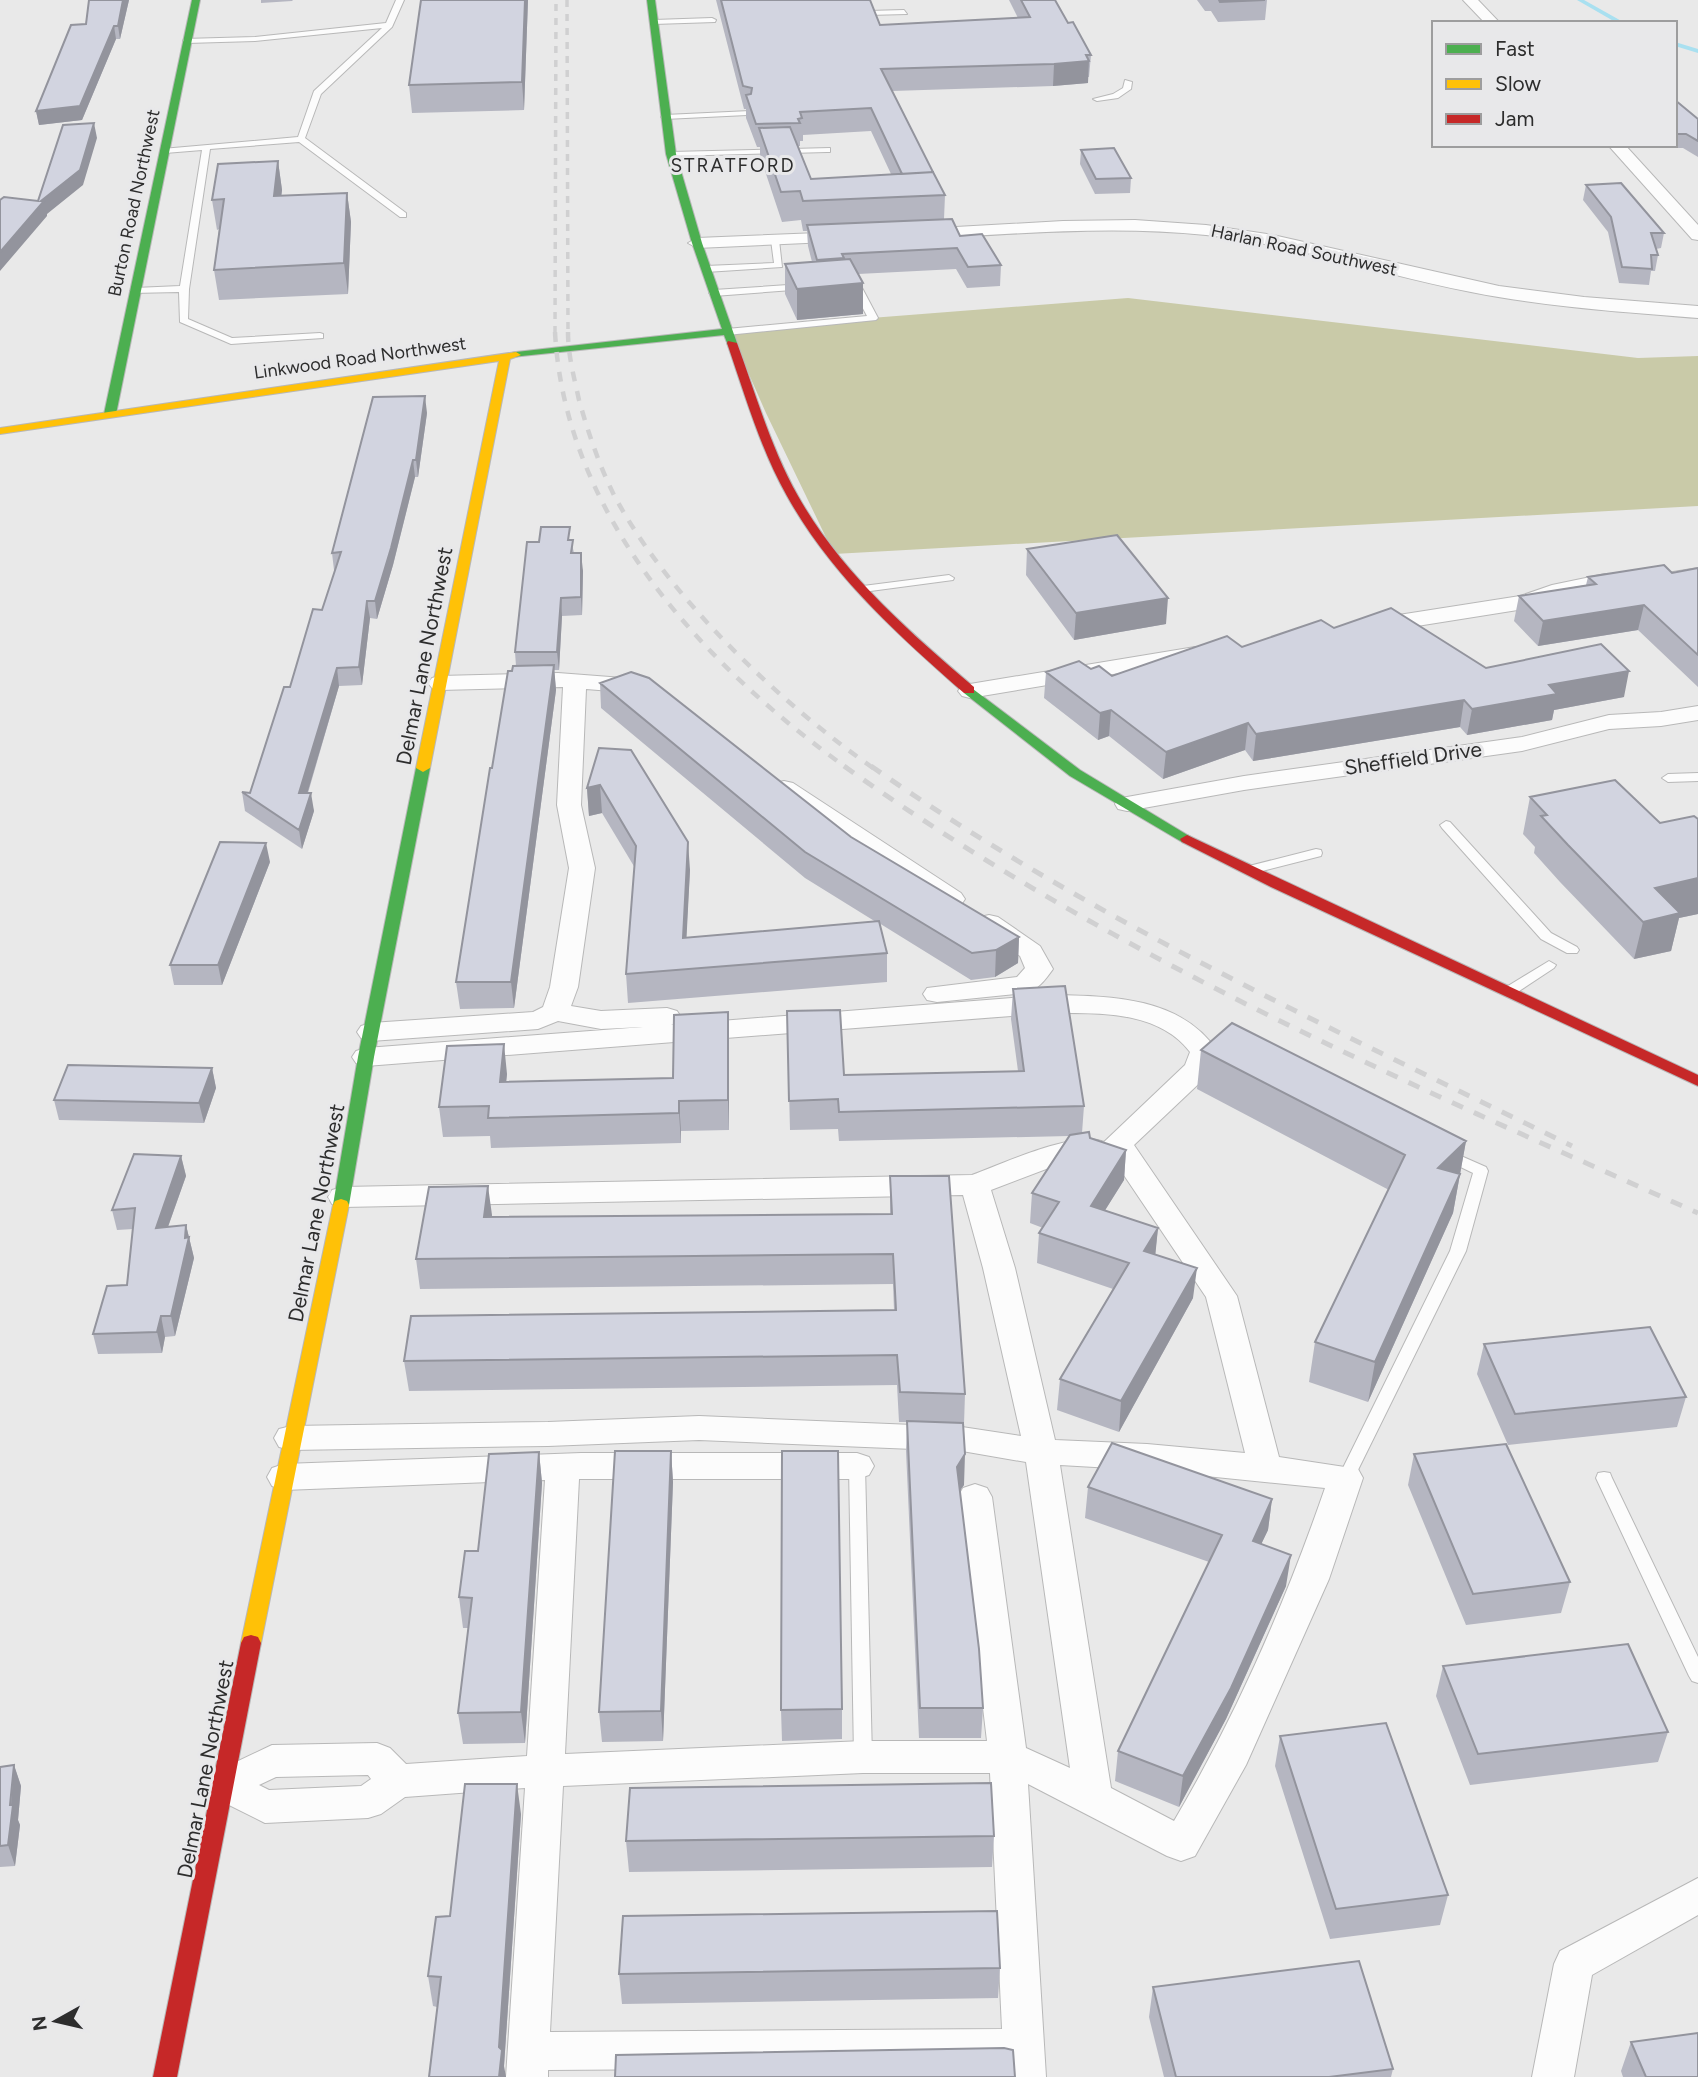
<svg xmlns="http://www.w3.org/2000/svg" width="1698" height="2077" viewBox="0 0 1698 2077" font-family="Figtree,sans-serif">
	<rect width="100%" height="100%" fill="#e9e9e9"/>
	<path fill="#c9caa8" d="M1128,298L1638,358L1698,356V506L834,554L766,413L729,329Z"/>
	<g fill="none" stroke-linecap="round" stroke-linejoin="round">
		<path fill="#a9e0f0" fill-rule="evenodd" d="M1577,0H1584L1625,23H1617Z
			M1675,42L1698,49V53L1675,46Z"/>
		<defs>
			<path id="lane" d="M396,0H404L392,27L321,94L305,138L406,213V217H400L299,142L210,149L189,289L188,319L232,338L320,333L323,334V338L231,344L180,322L179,292L132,293L130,291L135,288L180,286L202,150L165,153H162V149L298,137L314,91L382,28L255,41L187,43L183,41L184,39L255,37L386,23Z
				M904,10L907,14L868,15L864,13L868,11Z
				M712,18L716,20L715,22L654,24L650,22L654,20Z
				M1125,80L1132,82L1131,89L1118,98L1097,101L1093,99L1113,94L1123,88Z
				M750,111V115H747L665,119L661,117L665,115Z
				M830,148V152H827L671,156L667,154L671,152Z
				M775,237L779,240L782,267L706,272L702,269L706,266L774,263L771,240Z
				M855,281L860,284L878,318L876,320L727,335L722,332L727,329L867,316L850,284Z
				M803,284L808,287L806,289L714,296L709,293L714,290Z
				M949,575L954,578L953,580L863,592L857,589L863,586Z
				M1698,773V781L1668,782L1662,778L1668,774Z
				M1446,821L1450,822L1551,933L1577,947L1579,950L1577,953H1567L1541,939L1442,828L1440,825Z
				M1316,849L1321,850L1322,853L1321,856L1250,874L1244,870L1245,867Z
				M1549,961L1556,965L1554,968L1513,995H1503L1501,992L1503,989Z
				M1445,1149L1486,1167L1488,1171L1466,1251L1354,1478L1352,1483L1346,1484L1340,1483L1338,1478L1450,1251L1473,1173L1440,1157L1438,1154L1440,1151Z
				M857,1460L863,1462L865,1466L872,1757L870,1763L863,1765L856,1763L854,1757L849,1466L851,1462Z
				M1604,1472L1610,1473L1612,1478L1698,1657V1683L1692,1681L1689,1676L1596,1478L1598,1473Z"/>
			<path id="street" d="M1463,0H1478L1500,23H1485Z
				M1608,145H1625L1698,225V240L1692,239Z
				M1135,220L1206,225L1273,235L1499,286L1584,297L1698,306V318C1622,312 1546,307 1471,292C1382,275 1297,245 1206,235C1111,225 1015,234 920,239L911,234L920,229L1063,221Z
				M844,232L853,237L850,241L697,248L688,243L697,238Z
				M1698,568V582L1667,587L1605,588L1565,596L1524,609L1373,633L1365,631L1362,626L1365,621L1373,619L1520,596L1552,585L1605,574L1667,573Z
				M1195,647L1203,649L1206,654L1203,659L970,698L962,696L958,691L962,686L970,684Z
				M558,673L636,679L644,681L648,686L644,691L636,693L586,689L581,805L595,868L578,987L571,1006L601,1011L667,1008L677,1011L681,1017L677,1023L671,1025L1049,995C1110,996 1181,996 1218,1052L1208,1075L1134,1145L1237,1296L1279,1457L1358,1469L1363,1478L1329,1579L1246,1765L1195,1856L1181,1861L1167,1856L1028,1784L1046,2077H1004V2067L548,2070V2077H506L525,1788L405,1797L381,1814L368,1818L265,1823L211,1796L205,1785L211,1774L272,1745L377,1743L390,1748L406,1764L527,1756L545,1480L284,1490L272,1486L267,1477L272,1468L284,1464L581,1453H857L869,1457L874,1466L869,1475L857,1479H579L565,1754L863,1741H987L958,1497L963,1488L975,1484L987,1488L992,1497L1026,1748L1070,1768L1026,1462L962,1451L699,1440L548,1446L291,1450L279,1447L274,1438L279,1429L291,1426L548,1422L699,1416L962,1427L1021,1436L983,1268L963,1195L343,1207L332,1204L328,1197L332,1190L343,1187L972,1175C1001,1164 1078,1129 1104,1142L1185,1065L1190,1052C1158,1010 1097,1013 1049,1013L366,1066L356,1063L352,1057L356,1051L366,1048L643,1027L601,1029L558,1021L538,1029L371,1041L361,1038L357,1032L361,1026L371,1023L533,1012L543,1007L550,987L569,868L557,805L563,687L440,690L432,688L428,683L432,678L440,676ZM1107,1150L1206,1297L1245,1453L1147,1444L1055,1440L1015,1268L991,1190L1062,1163L1103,1155ZM1060,1465L1147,1470L1325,1488C1285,1604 1236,1716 1174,1821L1111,1788ZM863,1773H990L1002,2029L550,2032L563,1786ZM368,1775L371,1779L361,1786L269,1790L259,1785L276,1777Z
				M1698,706V720L1661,726L1609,729L1522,751L1244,790L1127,811L1118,809L1115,804L1118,799L1127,797L1244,776L1522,737L1609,715L1661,712Z
				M784,781L793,783L961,893L965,899L961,905L952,907L943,905L775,793L772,788L775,783Z
				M989,915L998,917L1040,946L1053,969C1045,980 1038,990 1025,993L937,1002L927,1000L923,994L927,988L1017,977L1025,968L1020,956L980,929L976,923L980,917Z
				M1698,1878V1915L1592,1975L1574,2077H1532L1554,1964L1560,1951Z"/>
			<path id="fast" d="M192,0H200L116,414L110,417L104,414Z
				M647,0H655L676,154L702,243L737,343L728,345L724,335L512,357V353L516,352L722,329L692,243L666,154Z
				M969,686L1080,770L1194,839L1187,843L1182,842L1070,776L964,693V687Z
				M423,764L430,768L374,1057L349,1205L347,1209H335L333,1205L358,1057L416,768Z"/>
			<path id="slow" d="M516,352L521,355L510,359L430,768L423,772L416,768L499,361L0,434V428Z
				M341,1199L347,1201L349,1205L261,1643L258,1649L251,1651L244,1649L241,1643L333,1205L335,1201Z"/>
			<path id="jam" d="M728,341L737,343C756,395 771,448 798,496C841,572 908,631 974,687V693H964C898,635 831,575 787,496C760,448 745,395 727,343Z
				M1187,835L1698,1075V1086L1271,887L1182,842L1180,839Z
				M251,1635L258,1637L261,1643L177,2077H153L241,1643L244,1637Z"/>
		</defs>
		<use href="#lane" stroke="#b8b8b8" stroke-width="2"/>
		<use href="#street" stroke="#b8b8b8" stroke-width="2"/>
		<use href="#fast" stroke="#b8b8b8" stroke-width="2"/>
		<use href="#slow" stroke="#b8b8b8" stroke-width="2"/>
		<use href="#jam" stroke="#b8b8b8" stroke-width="2"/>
		<use href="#lane" fill="#fcfcfc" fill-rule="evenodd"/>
		<use href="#street" fill="#fcfcfc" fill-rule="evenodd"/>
		<use href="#fast" fill="#4caf50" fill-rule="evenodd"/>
		<use href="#slow" fill="#ffc107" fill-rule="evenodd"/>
		<use href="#jam" fill="#c62828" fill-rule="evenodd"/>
		<path stroke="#d0d0d1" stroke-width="3.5" stroke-dasharray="7 7" stroke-linecap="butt" d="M567,0L568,333
			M555,333L556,0"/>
		<path stroke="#d0d0d1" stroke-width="4.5" stroke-dasharray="10 10" stroke-linecap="butt" d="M555,332C565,516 704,666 847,768
			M568,332C568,355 574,377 579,400C588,432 599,465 614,495C668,597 779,702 873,768"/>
		<path stroke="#d0d0d1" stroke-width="5" stroke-dasharray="12 12" stroke-linecap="butt" d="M844,766C1107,954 1405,1082 1698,1213
			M871,766C1089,919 1334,1029 1572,1146"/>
	</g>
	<path fill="#b5b6c1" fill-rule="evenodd" d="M89,0H129L120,39H116L82,120L39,125L36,111L86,24Z
		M261,0H293L292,1L261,3Z
		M421,0H528L524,110L412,113L409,85Z
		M716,0H870L880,25L1018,18L1009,0H1055L1068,23L1091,55L1089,77H1088V83L1053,86L892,91L945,195L944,219L960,236L1001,265L1000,286L967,288L956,269L858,274L863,283V314L797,320L785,294V264L812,262L808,246L807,231H803L801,220L782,222L760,156V147H757L746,118V109H744ZM871,131L891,174L811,179L798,146H800V141H803V135Z
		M1197,0H1267L1265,20L1218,22L1211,11H1205Z
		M1675,100L1698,119V157L1683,148H1669L1666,145H1675Z
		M1081,150L1131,178L1130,193L1095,194L1080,164Z
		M278,161L282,190L281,196L347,193L351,222L348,294L219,300L214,270L219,229L217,230L212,200Z
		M1586,185L1664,233L1661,248L1656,249L1658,255L1655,271H1651L1649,285L1619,283L1608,232L1583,200Z
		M427,413L418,477H415L393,565L377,619L370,618L362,685L339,686L308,793L314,811L302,849L245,811L242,792L250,793L290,687L322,610L335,570H334L332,553Z
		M571,540L574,553L583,571L582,615L562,616L559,670H554L556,690L514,1008L460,1009L456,982L492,768L512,671L516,666L515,652L539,542Z
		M1027,549L1166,624L1074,640L1026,575Z
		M1698,568V687L1638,630L1538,646L1514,621L1519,596L1586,585L1588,577L1672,573Z
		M1334,628L1486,668L1624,697L1554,710L1552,720L1467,735L1460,727L1253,761L1245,750L1163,779L1109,736L1098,740L1044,698L1046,672L1091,669L1112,676L1242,647Z
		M600,683L851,837L1019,937L1018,963L995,977L971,980L879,923L887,953V982L628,1003L626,974L635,868L602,813L589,816L587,788L631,750L690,870L686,938L876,922L805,878L601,708Z
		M1530,797L1660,823L1698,819V914L1679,918L1671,951L1634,959L1560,882L1534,853L1535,847L1523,834Z
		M270,862L222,985H174L170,965Z
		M1013,989L1084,1106L1082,1133L1090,1138L1126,1150L1124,1180L1105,1210L1158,1228L1155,1254L1193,1298L1119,1432L1057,1410L1060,1379L1113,1289L1037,1263L1039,1233L1043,1228L1030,1223L1032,1193L1069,1136L839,1141L838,1129L790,1130L787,1011L844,1075L1018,1071L1011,1019Z
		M729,1042V1130L681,1131V1143L491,1148L490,1136L443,1137L439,1107L507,1074L506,1082L673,1078Z
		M1201,1050L1466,1141L1453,1213L1368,1402L1309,1382L1315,1342L1389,1190L1197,1089Z
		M212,1068L216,1088L204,1123L59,1120L54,1100Z
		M181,1156L186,1176L168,1227L186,1225L194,1258L175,1336L165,1337L162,1353L98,1354L93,1334L127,1285L133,1229L117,1230L112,1210Z
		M890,1176L965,1394L964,1424H963L964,1485L960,1491L983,1708L981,1738H919L906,1451L907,1422H899L897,1385L409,1391L404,1361L894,1310L893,1284L420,1289L416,1259L492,1215L491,1217L890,1214Z
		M1484,1344L1686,1397L1677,1427L1508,1445L1477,1374Z
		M671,1451L673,1482L663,1741L602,1742L599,1712Z
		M539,1452L542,1483L525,1743L463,1744L458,1713L468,1628H463L459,1597L478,1551Z
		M1414,1454L1570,1582L1561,1613L1466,1625L1408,1485Z
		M1088,1487L1272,1499L1268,1530L1261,1544L1286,1586L1226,1719L1179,1807L1115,1781L1118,1751L1209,1562L1085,1518Z
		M1443,1666L1668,1732L1658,1762L1470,1785L1436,1696Z
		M842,1709V1739L782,1741L781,1710Z
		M1280,1736L1448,1895L1440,1925L1330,1939L1275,1766Z
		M14,1765L21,1786L18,1820L20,1825L15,1866L0,1867V1767Z
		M521,1814L504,2066L437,2007L433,2006L428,1976L450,1916Z
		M994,1836L992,1867L629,1872L626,1841Z
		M1000,1968L998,1998L622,2004L619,1974Z
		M1153,1987L1393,2069L1391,2077H1164L1149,2017Z
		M1631,2042L1698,2077H1623L1621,2071Z"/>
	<path fill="#93949d" d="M123,0H129L120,39L118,26Z
		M525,0H528L524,110L522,82Z
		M114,26L116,39L82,120L39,125L36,111Z
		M1089,61L1088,83L1053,86L1054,64Z
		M94,123L97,138L83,185L47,214V216L0,271V252L41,201Z
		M278,161L282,190L278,226L274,196Z
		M347,193L351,222L348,294L344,263Z
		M863,283V314L797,320V289Z
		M425,396L427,413L418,477L416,460Z
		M413,460L415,477L393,565L377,619L375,601Z
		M581,553L583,571L582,615L581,597Z
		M561,598L562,616L559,670L557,652Z
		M1168,598L1166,624L1074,640L1076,613Z
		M367,601L370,618L362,685L359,667Z
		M1644,605L1638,630L1538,646L1543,621Z
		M554,665L556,690L514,1008L511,982Z
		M337,668L339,686L302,811L299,793Z
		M1629,671L1624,697L1554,710L1552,720L1467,735L1472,709L1549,685Z
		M1464,700L1460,727L1253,761L1256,734Z
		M1111,710L1109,736L1098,740L1100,713Z
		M1248,723L1245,750L1163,779L1166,752Z
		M600,785L602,813L589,816L587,788Z
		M311,793L314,811L302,849L299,830Z
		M688,842L690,870L685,967L683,938Z
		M266,843L270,862L222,985L218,965Z
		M1698,878V914L1679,918L1671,951L1634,959L1643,922L1655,888Z
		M1019,937L1018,963L995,977L996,950Z
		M728,1012L729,1042V1130L728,1100Z
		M504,1044L507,1074L503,1112L500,1082Z
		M212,1068L216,1088L204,1123L199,1103Z
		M679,1101L681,1131V1143L679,1113Z
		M1466,1141L1453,1213L1368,1402L1375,1362L1438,1168Z
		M1126,1150L1124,1180L1089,1236L1091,1206Z
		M181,1156L186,1176L160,1249L156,1228Z
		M488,1186L492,1215L488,1247L484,1217Z
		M186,1225L194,1258L175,1336L171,1316L185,1238Z
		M1158,1228L1155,1258L1144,1251Z
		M1197,1268L1193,1298L1119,1432L1121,1401Z
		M161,1316L165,1337L162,1353L157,1332Z
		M671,1451L673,1482L663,1741L661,1711Z
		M539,1452L542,1483L525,1743L521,1712Z
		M965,1454L964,1485L955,1497L957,1467Z
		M1272,1499L1268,1530L1248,1572L1253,1541Z
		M1291,1555L1286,1586L1226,1719L1179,1807L1183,1776Z
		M14,1765L21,1786L18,1820L20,1825L15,1866L8,1845Z
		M517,1784L521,1814L504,2066L506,2077H499V2047Z"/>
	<path fill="#d2d4e0" stroke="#93949d" stroke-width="2" d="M89,0H123L118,26H114L80,106L36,111L71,25L86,24Z
		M421,0H525L522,82L409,85Z
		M721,0H870L880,25L1030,17L1021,0H1055L1068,23L1073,22L1091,55H1086L1089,61L1054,64L881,69L933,172L902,174L871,108L800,112L802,118L798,119L800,123L756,124L746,95L751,94L752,88L743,86Z
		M1219,0H1265L1220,2Z
		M1675,100L1698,119V141L1686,134H1675Z
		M94,123L80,170L41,201H44L0,252V200L4,197L38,201L63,125Z
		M790,127L811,179L933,172L945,195L803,201L800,191L781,192L759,128Z
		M1114,148L1131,178L1096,179L1081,150Z
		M278,161L274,196L347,193L344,263L214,270L224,199L212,200L218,164Z
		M1621,183L1664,233H1651L1658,255H1651L1652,269L1622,267L1611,217L1586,185Z
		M952,219L960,236L982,234L1001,265L968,267L957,248L842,254L844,258L817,260L807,225Z
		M850,259L863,283L797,289L785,264Z
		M425,396L416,460H413L391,548L375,601H367L359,667L337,668L299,793H311L299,830L242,792L250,793L284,687H290L313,609L322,610L341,552L332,553L373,397Z
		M541,527H570L568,540H573L571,553H581V597L561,598L557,652H515L527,542H539Z
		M1117,535L1168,598L1076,613L1027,549Z
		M1664,565L1672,573L1698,568V655L1644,605L1543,621L1519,596L1596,584L1588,577Z
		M1391,608L1486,668L1601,644L1629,671L1549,685L1557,694L1472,709L1464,700L1256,734L1248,723L1166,752L1111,710L1100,713L1046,672L1079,661L1091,669L1099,666L1112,676L1227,636L1242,647L1321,620L1334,628Z
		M554,665L511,982H456L490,768H492L508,671H512L513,666Z
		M631,672L649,678L851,837L1019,937L996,950L972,953L805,852L600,683Z
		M599,748L631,750L688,842L683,938L879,921L887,953L626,974L636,846L600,785L587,788Z
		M1615,780L1660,823L1694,816L1698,819V878L1655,888L1680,913L1643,922L1568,845L1541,816L1547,815L1530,797Z
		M220,842L266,843L218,965H170Z
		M1065,986L1084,1106L839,1112L838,1099L789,1101L787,1011L840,1010L844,1075L1024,1071L1013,989Z
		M728,1012V1100L679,1101V1113L488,1118L489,1106L439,1107L447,1046L504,1044L500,1082L673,1078L674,1015Z
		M1232,1023L1466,1141L1438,1168L1460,1174L1375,1362L1315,1342L1405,1155L1201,1050Z
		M68,1065L212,1068L199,1103L54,1100Z
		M1089,1132L1090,1138L1126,1150L1091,1206L1158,1228L1144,1251L1197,1268L1121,1401L1060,1379L1129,1263L1039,1233L1059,1202L1032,1193L1070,1135Z
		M134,1154L181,1156L156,1228L186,1225L185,1238L189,1237L171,1316H161L157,1332L93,1334L107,1286L127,1285L135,1208L112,1210Z
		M890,1176H949L965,1394L900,1392L897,1355L404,1361L411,1316L896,1310L893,1254L416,1259L429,1187L488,1186L484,1217L892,1214Z
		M1650,1327L1686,1397L1515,1414L1484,1344Z
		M907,1421L963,1423L965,1454L957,1467L979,1649L983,1708H920Z
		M1112,1443L1272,1499L1253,1541L1291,1555L1231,1688L1183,1776L1118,1751L1222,1535L1088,1487Z
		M1506,1444L1570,1582L1473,1594L1414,1454Z
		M615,1451H671L661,1711L599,1712Z
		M782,1451H838L842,1709L781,1710Z
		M539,1452L521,1712L458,1713L472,1598L459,1597L465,1551H478L489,1454Z
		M1628,1644L1668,1732L1478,1754L1443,1666Z
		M1386,1723L1448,1895L1336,1909L1280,1736Z
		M14,1765L10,1805H13L8,1845L0,1846V1767Z
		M991,1783L994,1836L626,1841L630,1788Z
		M465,1784H517L499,2047L502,2050L499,2077H429L441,1977L428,1976L436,1917L450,1916Z
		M997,1911L1000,1968L619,1974L623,1916Z
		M1359,1961L1393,2069L1329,2077H1176L1153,1987Z
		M1698,2033V2077H1646L1631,2042Z
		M1004,2048L1013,2050L1015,2077H615L616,2055Z"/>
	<g text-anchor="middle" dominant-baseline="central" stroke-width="6" stroke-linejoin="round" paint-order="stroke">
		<g font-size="18" fill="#2d2d2d" stroke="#e8e8ea">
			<text transform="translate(134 203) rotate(-78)">Burton Road Northwest</text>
			<text transform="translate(1304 250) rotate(12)">Harlan Road Southwest</text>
			<text transform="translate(360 358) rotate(-8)">Linkwood Road Northwest</text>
		</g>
		<g font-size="19" letter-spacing="2" fill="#2d2d2d" stroke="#e8e8ea">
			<text x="733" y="165">STRATFORD</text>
		</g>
		<g font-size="21" fill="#2d2d2d" stroke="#e8e8ea">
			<text transform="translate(424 656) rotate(-79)">Delmar Lane Northwest</text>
			<text transform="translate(1413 758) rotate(-8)">Sheffield Drive</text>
			<text transform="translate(316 1213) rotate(-79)">Delmar Lane Northwest</text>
			<text transform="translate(205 1769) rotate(-79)">Delmar Lane Northwest</text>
		</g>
	</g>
	<rect x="1432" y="21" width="245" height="126" fill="#e8e8ea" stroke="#9d9d9e" stroke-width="2"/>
	<rect x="1446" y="44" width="35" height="10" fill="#4caf50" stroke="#9d9d9e" stroke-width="2"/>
	<text x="1495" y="56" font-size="21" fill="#2d2d2d">Fast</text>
	<rect x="1446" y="79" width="35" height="10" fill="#ffc107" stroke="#9d9d9e" stroke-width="2"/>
	<text x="1495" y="91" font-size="21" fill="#2d2d2d">Slow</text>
	<rect x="1446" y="114" width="35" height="10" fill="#c62828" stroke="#9d9d9e" stroke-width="2"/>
	<text x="1495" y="126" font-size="21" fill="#2d2d2d">Jam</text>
	<g transform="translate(56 2021) rotate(262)" stroke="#e8e8ea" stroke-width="5" paint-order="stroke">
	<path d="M0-5L12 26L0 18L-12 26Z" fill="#2d2d2d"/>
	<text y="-10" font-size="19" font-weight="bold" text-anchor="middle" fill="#2d2d2d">N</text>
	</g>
</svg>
